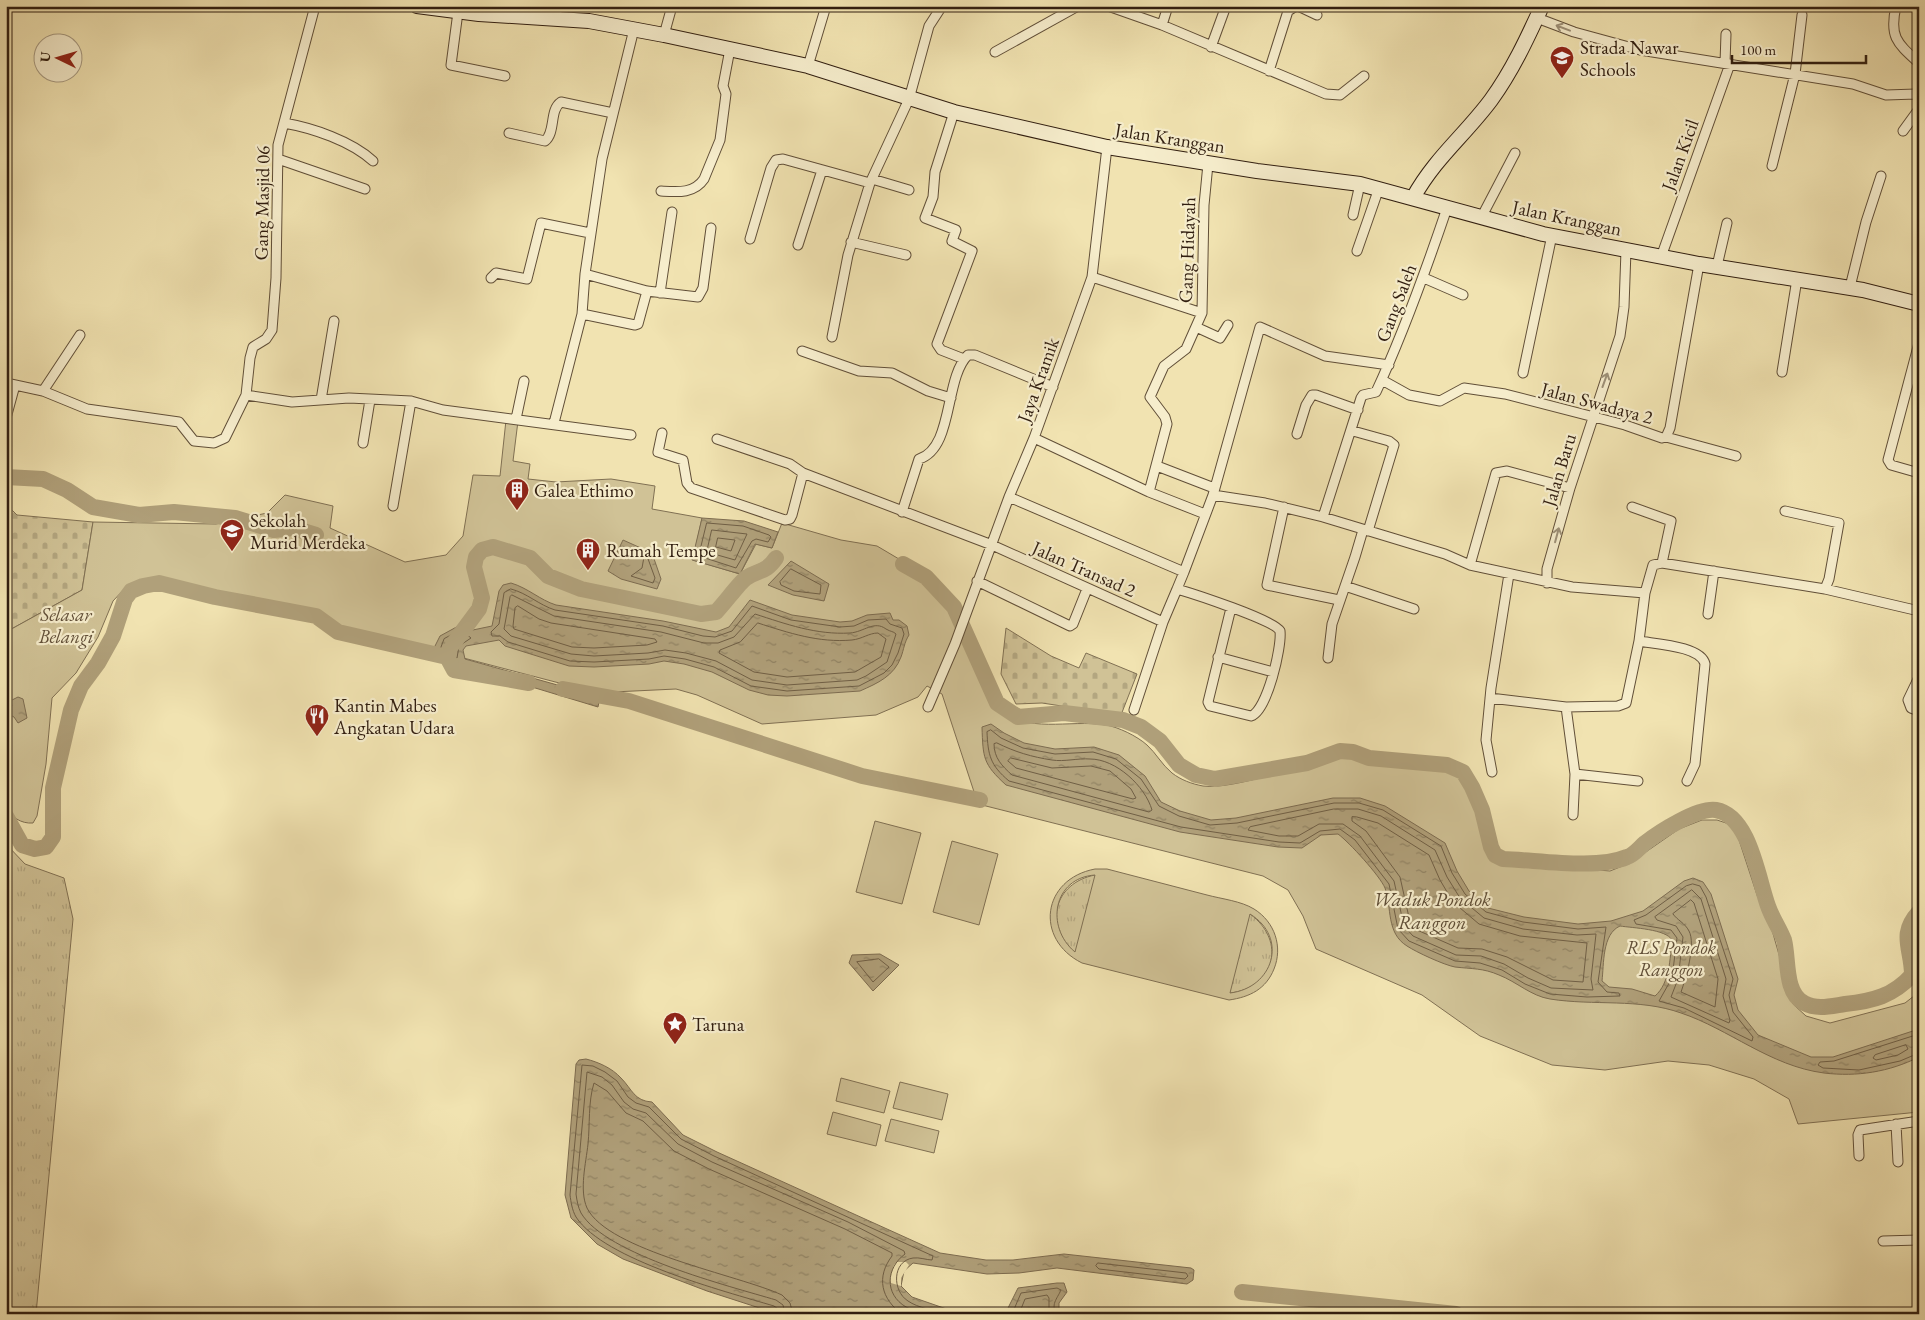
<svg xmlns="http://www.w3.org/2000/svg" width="1925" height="1320" viewBox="0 0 1925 1320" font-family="'EB Garamond',serif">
	<defs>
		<pattern id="grass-tufts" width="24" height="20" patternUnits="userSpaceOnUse" patternTransform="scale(1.25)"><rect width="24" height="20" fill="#d0c296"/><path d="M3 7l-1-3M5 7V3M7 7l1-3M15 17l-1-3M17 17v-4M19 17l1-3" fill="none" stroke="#b3a680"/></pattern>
		<pattern id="cemetery-stones" width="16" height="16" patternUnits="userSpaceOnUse" patternTransform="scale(1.25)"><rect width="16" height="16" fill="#d0c296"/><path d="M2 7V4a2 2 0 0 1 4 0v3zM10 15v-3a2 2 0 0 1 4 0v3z" fill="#b3a680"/></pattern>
		<pattern id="water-ripples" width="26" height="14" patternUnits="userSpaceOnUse" patternTransform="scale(1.25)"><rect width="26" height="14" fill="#b0a07a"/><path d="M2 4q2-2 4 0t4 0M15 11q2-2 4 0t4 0" fill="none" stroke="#908263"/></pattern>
	</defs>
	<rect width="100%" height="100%" fill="#f1e3b1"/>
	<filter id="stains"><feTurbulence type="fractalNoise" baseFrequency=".004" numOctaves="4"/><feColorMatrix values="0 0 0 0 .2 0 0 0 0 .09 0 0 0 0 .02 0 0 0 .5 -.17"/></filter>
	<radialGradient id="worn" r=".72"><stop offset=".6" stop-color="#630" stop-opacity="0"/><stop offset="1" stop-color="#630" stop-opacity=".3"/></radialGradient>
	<path fill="url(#grass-tufts)" stroke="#807053" d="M6,844L25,864L64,878L73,919L36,1314H6Z
		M1095,875L1250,914C1287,941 1275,988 1230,993L1075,953C1043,925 1054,883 1095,875Z"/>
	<path fill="url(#cemetery-stones)" stroke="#807053" d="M6,504L17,515L93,522L82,590L6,632Z
		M1006,628L1051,656L1079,668L1086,653L1137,674L1121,715L1042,703L1016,704L1001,674Z"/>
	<path fill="#d0c296" stroke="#807053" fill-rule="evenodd" d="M506,420L518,421L513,461L530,464L528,479L556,482L611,479L655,486L652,509L702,518L693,560L740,574L756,544L772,548L782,523L841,540L877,546L904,562L901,569L929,584L950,608L996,707C1027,735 1068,719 1106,725C1118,727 1137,736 1147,745C1156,753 1162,765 1172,773C1181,780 1192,784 1203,786C1233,790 1305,764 1337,756L1346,755L1372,763L1445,769L1460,776L1468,789L1483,826L1487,847L1493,858L1503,862L1610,871L1630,863L1679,829L1702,820H1717L1729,824L1738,837L1757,895L1772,930L1793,1004L1806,1016L1830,1023L1905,1003L1919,992V1112L1798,1124L1789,1099L1754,1079L1709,1065L1668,1061L1605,1070L1552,1065L1480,1036L1422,995L1316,949L1303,916L1288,890L1263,876L978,804L942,694L927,686L918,697L876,715L762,724L697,695L676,689L613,692L586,690L433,650L424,651L404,647L157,580L127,586L113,601L98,637L76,673L52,698L46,764L37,816L33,823C21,824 11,817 6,807V632L82,590L93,522L216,524L267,513L285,495L333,506L330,528L405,562L446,555L463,536L473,475L500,476Z
		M875,821L921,833L902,904L856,892Z
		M952,841L998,854L979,925L933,912Z
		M1095,869H1107C1140,878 1174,886 1207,895C1222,899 1241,901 1254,909C1275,922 1283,947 1274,969C1266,989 1250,997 1229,1000L1082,963C1034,939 1042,879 1095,869ZM1095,875L1075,952C1045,927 1053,878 1095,875ZM1250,914C1289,938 1273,988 1230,993Z
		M841,1078L890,1091L884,1113L836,1101Z
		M900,1082L948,1094L942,1120L893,1108Z
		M833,1112L881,1125L876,1146L827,1134Z
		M891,1119L939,1131L934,1153L885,1141Z"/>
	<path fill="url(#water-ripples)" stroke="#7d6c50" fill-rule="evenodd" d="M702,518L744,521L778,532L772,548L755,544L740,574L692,560Z
		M623,540L652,553L661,579L657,589L621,579L608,571Z
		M791,561L829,584L824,601L793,595L768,585Z
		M511,583C528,588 540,600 556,605L663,621L716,632L729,627L750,600L792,615L840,622L852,621L867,615L890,613L893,620H899L907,626L909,635C904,643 904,649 901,657C894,676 878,683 860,691L787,696L768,695L749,690L712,672L684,664L664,661L649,664L594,667L569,666L505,646L499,640L466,646L463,650L465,659L600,697L598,707L456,664L403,653L404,647L424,651L433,650L440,636L462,624L468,631L492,626L499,591L503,585Z
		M18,697L23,699L27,718L18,723L14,717L6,713V703Z
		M991,724L1004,733L1024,743L1055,749L1094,747L1119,755L1145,776L1161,802L1180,811L1211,820L1236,818L1333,798H1360L1385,806L1445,843L1457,871L1469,891L1488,908L1524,917L1578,924L1611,921L1643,911L1684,881L1693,878L1703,882L1711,894L1738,979L1734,995L1738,1010L1758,1035L1811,1057H1833L1919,1029V1057C1889,1072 1857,1077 1824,1073C1770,1066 1729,1029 1681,1013C1639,998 1594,1006 1550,999C1531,996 1517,982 1499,975C1483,968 1472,969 1455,967C1444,965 1416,952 1407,946C1386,933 1392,908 1385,888C1380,876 1349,842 1338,834L1321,835L1302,848L1278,847L1180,832L1006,785C983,764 983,758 982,727ZM1620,926C1633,928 1666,929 1672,940C1670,958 1670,983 1655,996L1632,989L1609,987L1602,981C1604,964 1602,934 1620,926Z
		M880,954L899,965L873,991L849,963L852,955Z
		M586,1059C598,1062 612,1068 621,1078C632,1089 634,1101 652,1102L683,1135L717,1152L940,1253L986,1260H1013L1064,1254L1191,1268L1194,1270L1193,1280L1187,1284L1057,1268L1019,1273L987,1274L913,1263L904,1271L901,1286L912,1297L961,1314H778L707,1291L623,1259L597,1244L571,1218L565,1195L576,1064L579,1060Z
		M1057,1283H1064L1067,1292L1059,1303V1308L1064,1314H1005L1018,1288Z"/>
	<path fill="#f1e3b1" d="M897,1262H906L909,1265L901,1278V1286L891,1283L890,1278L894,1265Z"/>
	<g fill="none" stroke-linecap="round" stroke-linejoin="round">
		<path stroke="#705f45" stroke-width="1" d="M707,523L743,526L769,535L771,537L768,542L756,539L752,541L736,568L699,556Z
			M712,530L747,534L735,560L707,552Z
			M718,538L735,540L731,551L716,547Z
			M647,556L655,578L653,583L631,576L642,568L644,557Z
			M791,569L821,585L820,594L794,591L781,585L780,582Z
			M511,589C527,593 539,605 555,610L663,626L703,636L715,637L732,631L752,606L791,620L840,627L854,626L868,620L886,619L890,624L902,628L904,634L898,653L892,665L884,673L859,686L787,691L751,686L714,667L685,659L664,656L649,659L594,662L570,661L508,642L500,636H492L491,632L499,624L504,593Z
			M512,595L554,616L661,632L704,643H718L734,637L755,614C786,624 816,635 850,633C864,632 874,620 886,629C891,632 893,631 896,634L887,662L866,676L857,680L787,685L752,680L716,661L686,653L665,650L648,653L594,656L571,654L511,636L504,629L510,597Z
			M518,606L539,619L551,623L655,639L657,642L647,645L594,648L572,647L514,629L513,626L515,608Z
			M758,623C789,633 819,643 852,640C862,639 869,633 878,633L886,639L881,657L855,672L787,677L754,672L719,653L720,650L740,642Z
			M461,630L471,638L459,646L457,658L438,655L444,639Z
			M991,730L1001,738L1023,748L1055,754L1093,752L1116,759L1141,779L1159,806L1179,816L1210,825L1237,823L1334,803H1359L1383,810L1441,846L1452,873L1465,894L1486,912L1523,922L1578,929L1606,927L1598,982L1607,992L1619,993L1620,996L1587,997L1550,994L1525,984L1502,970L1480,963L1455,961L1409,941L1398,929L1389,884L1355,840L1340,829L1320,831L1300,843L1279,842L1181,827L1009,781C990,765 988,755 987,732Z
			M997,743C1015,752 1032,757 1052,760C1064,762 1078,758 1090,759C1116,759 1145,786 1152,810L1149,812L1012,775C1002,766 994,758 994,744Z
			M1011,758L1052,768L1091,766L1110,771L1131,789L1136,798L1133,799L1016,768L1008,761Z
			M1334,809H1358L1381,816L1435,850L1447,877L1460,898L1484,918L1523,929L1577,935L1596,934L1591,979L1593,990L1551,988L1528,978L1504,964L1481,956L1456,955L1413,936L1404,926L1394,881L1360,836L1343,824H1319L1298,836H1279L1248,830L1250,827Z
			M1357,817L1378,823L1429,855L1440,880L1453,902L1479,924L1520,936L1587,943L1583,982L1553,980L1507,957L1482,949L1458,948L1417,930L1410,922L1400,877L1366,831L1352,821V817Z
			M1693,884L1700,886L1706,897L1733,979L1729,995L1733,1012L1753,1037L1752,1041L1684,1008L1659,1001L1672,978L1677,938L1671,930L1636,924L1634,920L1646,915L1686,886Z
			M1692,890L1701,899L1726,979L1723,996L1730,1020L1729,1023L1671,997L1678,979L1683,937L1676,926L1657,920L1655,917Z
			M1691,900L1694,903L1718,979L1715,1007L1681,992C1686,978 1696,944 1689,931C1685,923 1677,920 1673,914Z
			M879,959L889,967L873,982L857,962Z
			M1919,1034L1834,1061L1820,1062L1818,1065L1823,1068L1859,1070L1900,1061L1919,1053
			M1906,1045L1908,1049L1898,1055L1876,1060L1873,1058L1875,1055Z
			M1098,1263L1186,1273L1188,1276L1185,1279L1099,1269L1096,1266Z
			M779,1314L778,1309L774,1306C724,1291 604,1260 576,1217C572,1210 571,1202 570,1195L582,1065L593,1066L605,1072L617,1081L628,1097L636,1103L649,1107L681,1139L714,1156L933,1256L932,1260C927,1260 919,1257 913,1258C892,1261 892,1291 908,1301C918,1308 934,1310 945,1314
			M785,1314L783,1305L776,1300C729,1286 606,1255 581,1213C578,1207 577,1201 576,1194L587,1072L602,1077L612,1085L624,1102L633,1109L646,1113L678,1144L712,1162L848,1222L904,1251L905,1254C886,1268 884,1294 906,1307C912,1310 919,1312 925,1314
			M793,1314L790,1303L782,1295C739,1275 608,1251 587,1208C579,1190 586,1163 588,1144C590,1125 588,1102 594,1083L607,1091L626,1113L643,1121L674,1151L709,1169L845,1229L892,1253V1256C876,1277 881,1299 902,1314
			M1012,1314L1021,1293L1057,1288L1061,1290C1057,1299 1050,1305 1057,1314
			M1019,1314L1025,1299L1047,1295L1049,1298V1314"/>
		<path stroke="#b0a07a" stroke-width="16" d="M6,477L43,479L67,490L93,507L139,515L174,512L235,518L274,530L293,528L316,535
			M903,564L926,577L954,607L997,703L1018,717L1064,713L1123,720L1141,727L1160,741L1179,765L1196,775L1215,779L1307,763L1340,751L1353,752L1369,758L1447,765L1463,772L1472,787L1482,810L1491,847L1495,855L1503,859C1538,860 1596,870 1627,857C1634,855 1639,848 1645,843C1659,832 1698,807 1716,810C1750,816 1758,879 1768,906C1772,918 1780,929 1784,940C1789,959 1784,993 1804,1003C1817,1010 1831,1006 1845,1004C1873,1001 1893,996 1912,975C1912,948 1898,935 1919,912
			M453,644L479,609L482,598L474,567L476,557L482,550L493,547L530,558L548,576L581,589L701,614L716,612C724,604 740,582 746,578C759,569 765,574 776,558
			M563,689L629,701L862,776L980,800
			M6,816L22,845L35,849L46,847L53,837V788L71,710L81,686L98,663L113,636L125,599L131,591L143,586L159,583L215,597L316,616L338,632L447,657L454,670L529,683
			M1242,1292L1456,1314"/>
		<defs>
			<path id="street" d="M1108,6L1162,25L1326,94L1340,95L1364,76
				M1298,6L1317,15
				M1896,6C1889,37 1897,43 1919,63
				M458,12L451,65L505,76
				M556,17L558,6
				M1537,18L1574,32L1640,50L1853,84L1886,95L1916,94L1919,96
				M1162,25L1168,6
				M664,35L672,6
				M1211,47L1226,6
				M995,52L1078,6
				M1725,63L1726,34
				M808,66L826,6
				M1269,71L1288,11L1296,6
				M954,112L935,172L933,197L925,218L956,230L952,241L972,251L937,344L941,350L964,359
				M284,123C313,128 351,141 373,161
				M1903,131L1919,109
				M509,133L545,141C556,132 549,110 561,102L613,113
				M278,159L365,189
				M1772,166L1795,74L1802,15
				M872,179L909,190
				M661,191C677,192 694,194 704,179L720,140L726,94L723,86L730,49
				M1353,215L1360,184
				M1481,218L1515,153
				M750,239L771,168L776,160L783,159L870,183
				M851,242L906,255
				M798,245L822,170
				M1357,251L1379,188
				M1661,257L1730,64
				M1717,266L1727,223
				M585,274L647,291L698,297L703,288L711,228
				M1092,277L1202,313
				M491,278L496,273L527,279L541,223L590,233
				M1424,278L1463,295
				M1850,287L1866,222L1881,176
				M660,293L672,212
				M582,314L635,325L638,324L647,291
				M1196,327L1220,338L1228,325
				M832,337L848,255L870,183L909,99L929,26L942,6
				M1919,343L1888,460L1891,465L1919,473
				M802,351L859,371L892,373L928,391L951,398
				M1782,372L1797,279
				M1523,373L1552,235
				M1382,380L1409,395L1440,401L1464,388L1505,394L1625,425L1662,438L1666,437L1670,428L1699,264
				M6,383L43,391L87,409L179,422L194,441L214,443L225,438L246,395L250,358L253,347L266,339L272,330L276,278L278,145L315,6
				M43,391L80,335
				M246,395L292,402L349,398L411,401L443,410L631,435
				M321,400L334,321
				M6,418L15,385
				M516,419L524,381
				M554,423L582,314L585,274L602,159L634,29
				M1353,431L1389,441L1394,445L1368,531
				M662,433L658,452L683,460L687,483L691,488L785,520L790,519L792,515L803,473
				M1297,434L1306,405L1312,395H1316L1358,410
				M1666,437L1736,456
				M1034,438L1149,492L1205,514
				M717,439L790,464L803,473L992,545L1163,622
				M363,443L370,400
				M1157,466L1214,488
				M1149,492L1167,424L1165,417L1150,397L1164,366L1186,349L1202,313L1204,205L1208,164
				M1213,495L1260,327L1325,356L1389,365
				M1009,497L1184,572L1213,495L1265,503L1323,517L1445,554L1470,565L1572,587L1645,593
				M393,506L411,401
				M1284,507L1267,585L1339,600
				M1632,507L1671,521L1662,563
				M1785,511L1839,523L1829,579L1825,589
				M902,512L919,459C954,448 944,378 968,355H975L1053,387
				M1323,517L1361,398L1363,395L1376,392C1404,332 1426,270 1447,208
				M1470,565L1496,473L1507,471L1570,488
				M1184,572L1177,589C1194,594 1274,620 1280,631C1282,647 1267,711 1251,716L1210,706L1208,702L1231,608
				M977,581L1070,626L1073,624L1087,589
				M1547,583V569L1570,488L1620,336L1624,307L1626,250
				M1345,586L1414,609
				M1708,614L1714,571
				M1639,641C1655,644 1701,646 1705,664L1695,764L1687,781
				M1218,657L1273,672
				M1328,658L1332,624L1355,557L1363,530
				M1919,677L1908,700L1911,708L1919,711
				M1490,698L1566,707L1575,774L1573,815
				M928,707L955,644L1009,497L1034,438L1092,277L1107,147
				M1566,707L1618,706L1626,703L1639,641L1645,593L1653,565L1662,563L1825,589L1919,611
				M1134,710L1163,622L1177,589
				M1492,772L1486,740L1491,688L1509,574
				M1575,774L1638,781
				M1896,1124L1898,1162
				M1859,1156L1858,1135L1860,1130L1919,1121
				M1883,1241L1919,1240"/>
			<path id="secondary" d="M417,6L479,14L589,21L664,35L808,66L954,112L1107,147L1257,171L1360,184L1543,234L1699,264L1863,290L1919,304
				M1413,198C1435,158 1465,135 1491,100C1512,71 1527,39 1542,6"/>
		</defs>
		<use href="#street" stroke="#614f38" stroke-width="11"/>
		<use href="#secondary" stroke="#311e10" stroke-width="16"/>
		<use href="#street" stroke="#f6edcc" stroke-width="9"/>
		<use href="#secondary" stroke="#f6edcc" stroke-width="14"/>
	</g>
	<defs><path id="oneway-shaft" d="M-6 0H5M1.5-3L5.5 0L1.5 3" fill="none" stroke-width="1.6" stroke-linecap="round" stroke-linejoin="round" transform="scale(1.25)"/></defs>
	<g stroke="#9d9077">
		<use href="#oneway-shaft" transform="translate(1563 28) rotate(-159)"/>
		<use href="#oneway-shaft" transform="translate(1605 380) rotate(-70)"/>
		<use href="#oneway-shaft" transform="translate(1557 535) rotate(-75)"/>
	</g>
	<defs>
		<symbol id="school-pin" viewBox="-11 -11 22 30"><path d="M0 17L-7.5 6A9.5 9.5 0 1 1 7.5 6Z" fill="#8f2418" stroke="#f6edcc"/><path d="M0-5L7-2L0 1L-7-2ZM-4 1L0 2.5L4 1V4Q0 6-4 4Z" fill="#fff"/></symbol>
		<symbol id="building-pin" viewBox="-11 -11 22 30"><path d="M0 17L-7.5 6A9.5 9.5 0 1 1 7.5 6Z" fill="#8f2418" stroke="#f6edcc"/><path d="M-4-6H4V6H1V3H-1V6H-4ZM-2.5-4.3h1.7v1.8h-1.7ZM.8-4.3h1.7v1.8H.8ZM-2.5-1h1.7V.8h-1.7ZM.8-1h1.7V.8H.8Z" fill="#fff"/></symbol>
		<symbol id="restaurant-pin" viewBox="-11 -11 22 30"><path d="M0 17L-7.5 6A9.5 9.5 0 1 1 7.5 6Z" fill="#8f2418" stroke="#f6edcc"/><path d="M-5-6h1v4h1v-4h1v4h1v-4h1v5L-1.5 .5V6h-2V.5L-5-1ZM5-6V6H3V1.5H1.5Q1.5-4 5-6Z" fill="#fff"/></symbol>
		<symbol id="sight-pin" viewBox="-11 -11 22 30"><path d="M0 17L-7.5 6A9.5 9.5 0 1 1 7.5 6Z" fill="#8f2418" stroke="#f6edcc"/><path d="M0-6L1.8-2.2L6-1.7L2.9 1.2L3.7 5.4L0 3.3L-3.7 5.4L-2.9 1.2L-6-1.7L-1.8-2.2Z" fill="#fff"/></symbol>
	</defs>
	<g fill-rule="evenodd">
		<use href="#school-pin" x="1548" y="44" width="28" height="38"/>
		<use href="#building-pin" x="503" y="476" width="28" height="38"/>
		<use href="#school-pin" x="218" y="517" width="28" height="38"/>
		<use href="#building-pin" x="574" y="536" width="28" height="38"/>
		<use href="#restaurant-pin" x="303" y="702" width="28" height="38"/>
		<use href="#sight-pin" x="661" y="1010" width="28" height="38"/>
	</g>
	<g text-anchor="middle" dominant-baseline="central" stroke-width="4.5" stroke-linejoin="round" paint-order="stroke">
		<g font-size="19" fill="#311e10" stroke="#f6edcc" text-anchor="start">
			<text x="1580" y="47">Strada Nawar<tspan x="1580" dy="22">Schools</tspan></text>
			<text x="534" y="490">Galea Ethimo</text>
			<text x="250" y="520">Sekolah<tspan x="250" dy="22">Murid Merdeka</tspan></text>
			<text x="606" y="550">Rumah Tempe</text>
			<text x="334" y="705">Kantin Mabes<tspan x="334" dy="22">Angkatan Udara</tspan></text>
			<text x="692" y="1024">Taruna</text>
		</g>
		<g font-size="19" fill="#311e10" stroke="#f6edcc">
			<text transform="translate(1170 138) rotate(9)">Jalan Kranggan</text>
			<text transform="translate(1680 155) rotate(-70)">Jalan Kicil</text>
			<text transform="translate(262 203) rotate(-89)">Gang Masjid 06</text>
			<text transform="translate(1567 218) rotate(12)">Jalan Kranggan</text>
			<text transform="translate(1187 250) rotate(-88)">Gang Hidayah</text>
			<text transform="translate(1396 303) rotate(-69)">Gang Saleh</text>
			<text transform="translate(1038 380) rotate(-70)">Jaya Kramik</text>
			<text transform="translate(1597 403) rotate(15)">Jalan Swadaya 2</text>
			<text transform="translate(1559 470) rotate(-73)">Jalan Baru</text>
			<text transform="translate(1084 569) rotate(24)">Jalan Transad 2</text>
		</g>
		<g font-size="19" font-style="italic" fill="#614f38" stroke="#f6edcc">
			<text x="66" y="614">Selasar<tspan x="66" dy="22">Belangi</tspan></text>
			<text x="1671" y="947">RLS Pondok<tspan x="1671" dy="22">Ranggon</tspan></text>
		</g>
		<g font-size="20" font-style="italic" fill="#5d4c35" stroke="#f6edcc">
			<text x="1432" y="899">Waduk Pondok<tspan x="1432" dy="23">Ranggon</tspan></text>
		</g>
	</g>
	<rect width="1925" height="1320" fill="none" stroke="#f1e3b1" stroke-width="25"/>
	<rect x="8" y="8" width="1910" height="1305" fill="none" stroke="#311e10" stroke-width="2.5"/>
	<rect x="12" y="12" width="1900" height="1295" fill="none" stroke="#311e10"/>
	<g transform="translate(58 58) rotate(275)"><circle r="24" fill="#f6edcc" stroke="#a79a81"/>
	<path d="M0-4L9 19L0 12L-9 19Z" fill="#8f2418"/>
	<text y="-8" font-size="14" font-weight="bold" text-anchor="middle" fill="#311e10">U</text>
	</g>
	<path d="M1732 55v8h134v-8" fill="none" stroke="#311e10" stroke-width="2.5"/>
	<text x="1740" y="55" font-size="15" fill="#311e10" stroke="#f6edcc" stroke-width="4" paint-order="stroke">100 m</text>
	<rect width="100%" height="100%" filter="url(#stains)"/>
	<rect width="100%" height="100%" fill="url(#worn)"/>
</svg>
